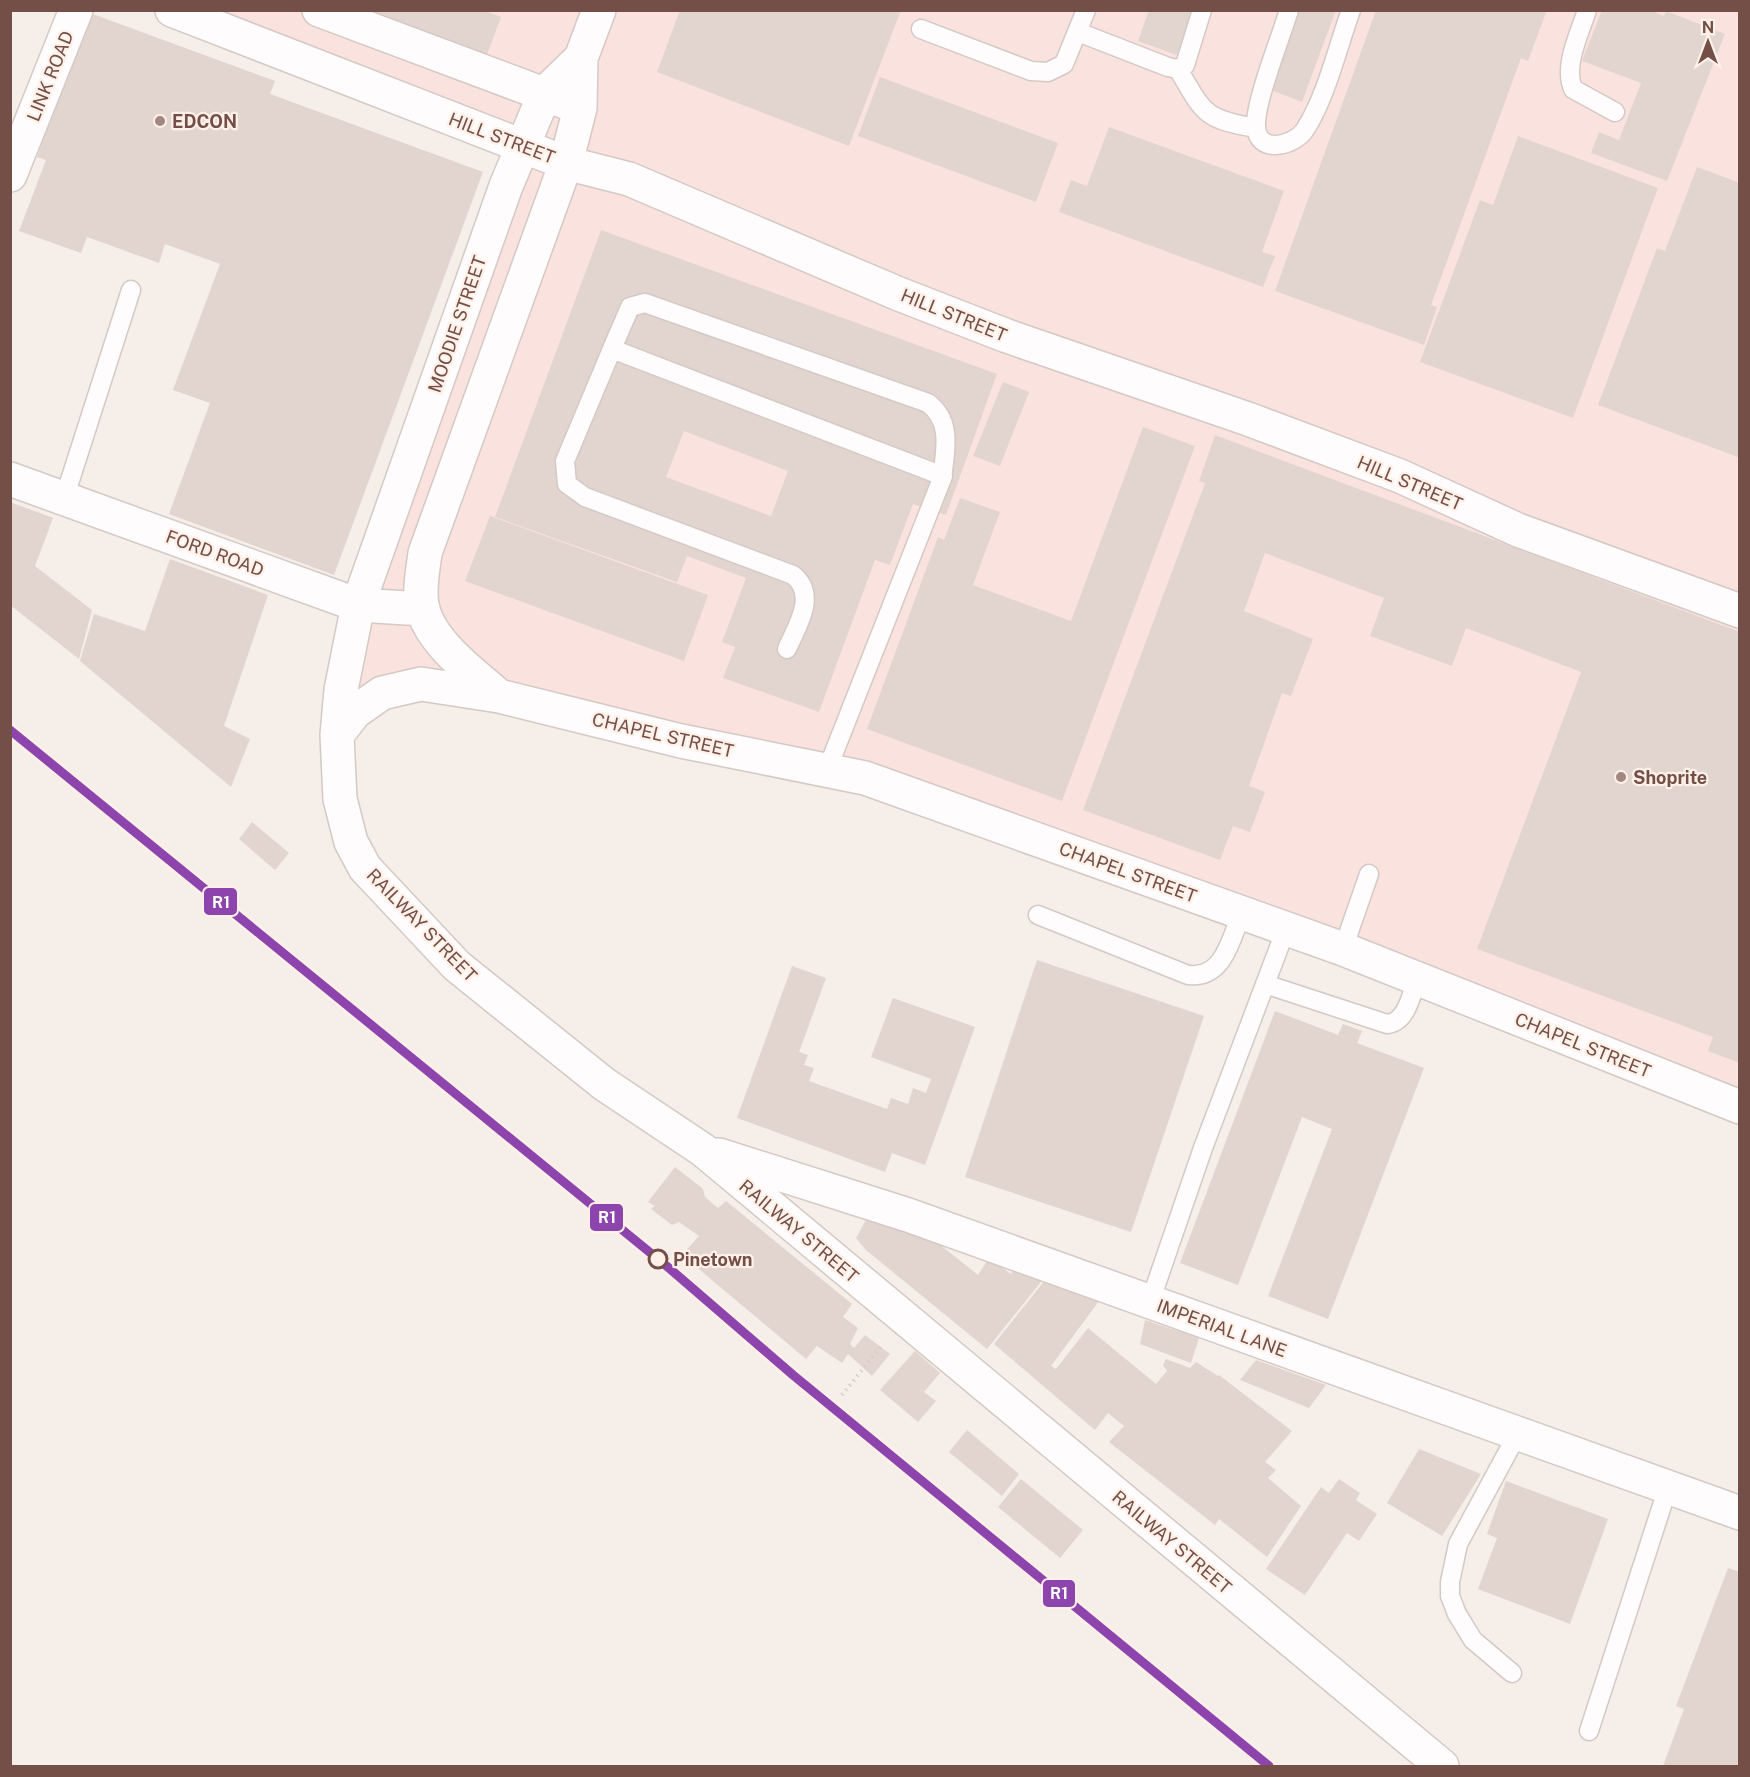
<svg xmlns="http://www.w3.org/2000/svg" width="1750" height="1777" viewBox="0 0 1750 1777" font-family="'Public Sans',sans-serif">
	<rect width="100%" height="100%" fill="#f6eee8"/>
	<path fill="#fae2de" d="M176,11H1739V1106L866,776L494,693L363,701L339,688L523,143Z"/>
	<path fill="#e2d5d0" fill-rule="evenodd" d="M483,10L501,17L485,60L348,11Z
		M680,10H901L849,146L657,72Z
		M1149,10H1198L1182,57L1138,41Z
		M1288,10H1336L1302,102L1260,86Z
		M1376,10H1547L1528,61L1521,58L1431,305L1437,307L1424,345L1275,291Z
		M1602,10H1649L1664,16L1666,11L1725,34L1667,181L1591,153L1599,132L1619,140L1641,83L1582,61Z
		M90,13L275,81L270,94L483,172L334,575L169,514L210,403L173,390L220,264L165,244L159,263L87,237L81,253L19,231L46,160L37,157Z
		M880,77L1058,143L1036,202L858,136Z
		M1109,127L1284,191L1262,252L1275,256L1263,287L1059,212L1071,180L1087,186Z
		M1518,136L1658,188L1573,418L1420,362L1480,200L1493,205Z
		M1697,167L1740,183L1738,457L1598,405L1657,248L1665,251Z
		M601,230L997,374L946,515L913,504L890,565L875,560L819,712L723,678L735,647L722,642L746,578L687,556L677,582L495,517ZM684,431L788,471L771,516L666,477Z
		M1003,382L1029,392L1000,466L973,456Z
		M1143,427L1195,446L1062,801L867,729L938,537L944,540L960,498L1000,512L973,585L1071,621Z
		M1215,435L1740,632V1063L1708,1051L1713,1037L1477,949L1581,672L1466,628L1452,666L1370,636L1384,598L1265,553L1244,611L1313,639L1291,696L1282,693L1249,786L1265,792L1250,832L1233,826L1220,860L1083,810L1205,483L1199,481Z
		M10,502L53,518L35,566L92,610L79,659L10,605Z
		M490,516L708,595L684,661L465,581Z
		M170,559L268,595L224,726L250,739L231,787L80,661L94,614L145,631Z
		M252,822L289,853L275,870L239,839Z
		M1037,960L1204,1016L1131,1232L965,1177Z
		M792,966L826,978L799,1052L808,1055L804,1065L814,1068L809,1081L887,1109L891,1098L908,1104L913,1088L926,1093L931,1079L871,1057L893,998L975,1027L925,1165L892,1153L885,1172L737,1118Z
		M1275,1011L1338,1035L1343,1024L1362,1031L1357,1043L1424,1068L1328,1319L1268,1296L1332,1129L1302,1117L1238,1285L1180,1263Z
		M675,1167L703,1189L705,1197L718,1208L726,1201L852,1304L843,1317L858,1328L850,1344L854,1348L865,1335L890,1354L872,1376L848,1354L842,1363L817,1346L806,1359L682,1255L699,1236L679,1222L672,1225L651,1209L655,1206L648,1202Z
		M869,1214L923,1234L925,1240L929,1236L978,1275L989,1258L1011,1274L1016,1266L1044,1278L987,1349L866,1250L856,1238Z
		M1045,1280L1099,1301L1051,1366L1056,1369L1088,1328L1156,1384L1167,1371L1163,1365L1166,1359L1190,1368L1196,1362L1218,1376L1219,1375L1292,1431L1265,1462L1276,1470L1268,1478L1301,1506L1267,1557L1219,1519L1215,1525L1109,1442L1124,1426L1108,1413L1095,1430L994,1344Z
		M1145,1320L1199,1338L1191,1363L1140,1344Z
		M915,1351L940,1373L924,1392L936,1401L918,1422L880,1390Z
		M1256,1360L1326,1385L1309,1408L1240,1380Z
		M967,1430L1019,1474L1002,1496L949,1452Z
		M1419,1449L1481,1474L1442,1536L1387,1503Z
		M1021,1479L1083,1530L1060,1558L998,1507Z
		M1339,1479L1360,1493L1356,1500L1377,1514L1359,1541L1347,1533L1305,1595L1266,1569L1321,1487L1329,1493Z
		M1506,1481L1608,1519L1570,1624L1478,1589L1497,1538L1487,1534Z
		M1728,1568L1740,1572V1766H1663L1684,1709L1676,1706Z"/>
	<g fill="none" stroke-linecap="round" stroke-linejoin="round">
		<defs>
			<path id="lane" d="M1289,10C1281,37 1255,101 1256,126C1257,154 1292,147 1304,131C1325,101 1338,46 1351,10
				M1587,10C1580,33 1563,65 1573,89L1615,112
				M921,29L1031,71L1048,72L1064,64L1086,10
				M1078,32L1168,67L1178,69L1185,65L1202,10
				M1178,69C1204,113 1203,119 1256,128
				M611,351L630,307L645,303L928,403C953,422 945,451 942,479
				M64,499L131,290
				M787,649C797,626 818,595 793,575L585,497L567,484L565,461L612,349L943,476L827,770
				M1038,915L1188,975C1224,979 1230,940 1242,913
				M1343,949L1369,874
				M1265,984L1387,1024C1407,1022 1411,995 1417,979
				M1150,1302L1203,1148L1286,929
				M1512,1673L1473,1640L1457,1614L1450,1596V1582L1458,1544L1518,1433
				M1589,1731L1668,1487"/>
			<path id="street" d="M172,10L566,163L629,179L899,294L1007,336L1248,419L1400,476L1518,530L1740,611
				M319,10L565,102
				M581,58L545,93L506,186L358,605L341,690L337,735L340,799L351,842L365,868L457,966L604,1084L703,1150L1442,1766
				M10,175L76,10
				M10,479L358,605L423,609
				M499,696C474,674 431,643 423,609C418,592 423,570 425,553L566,163L580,108L581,58L599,10
				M337,735L355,712L382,693L421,684L499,696L681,741L865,778L1343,949L1740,1107
				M719,1155L908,1215L1740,1513"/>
		</defs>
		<use href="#lane" stroke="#d4c9c5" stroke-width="21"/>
		<use href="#street" stroke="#d4c9c5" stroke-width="36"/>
		<path stroke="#d8ccc9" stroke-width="4" stroke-dasharray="1.5 4.5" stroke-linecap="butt" d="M842,1395L883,1344"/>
		<use href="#lane" stroke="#fefcfc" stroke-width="18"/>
		<use href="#street" stroke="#fefcfc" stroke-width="33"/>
		<defs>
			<path id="rail" d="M10,730L669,1268"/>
		</defs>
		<use href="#rail" stroke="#e3e0e4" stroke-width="7"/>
		<use href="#rail" stroke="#fff1e8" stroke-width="4.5" stroke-dasharray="14" stroke-linecap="butt"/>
		<defs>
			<path id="rail-1" d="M10,730L669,1268L793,1375L1269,1766"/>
		</defs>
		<use href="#rail-1" stroke="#fff1e8" stroke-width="14"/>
		<use href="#rail-1" stroke="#8e44ad" stroke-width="9"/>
	</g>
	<g fill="#a28780" stroke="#fff1e8" stroke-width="2">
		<circle cx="160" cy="121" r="6"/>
		<circle cx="1621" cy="777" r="6"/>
	</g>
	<circle fill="#fff1e8" stroke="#744f48" stroke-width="3" cx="658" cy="1259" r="9"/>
	<g text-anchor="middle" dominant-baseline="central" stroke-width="4.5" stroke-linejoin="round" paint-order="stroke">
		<g font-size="18" fill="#744f48" stroke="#fff1e8">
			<text transform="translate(50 76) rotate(-68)">LINK ROAD</text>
			<text transform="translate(502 138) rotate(21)">HILL STREET</text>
			<text transform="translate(954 315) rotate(22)">HILL STREET</text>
			<text transform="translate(457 324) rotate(-71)">MOODIE STREET</text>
			<text transform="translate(1410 483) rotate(23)">HILL STREET</text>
			<text transform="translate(215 553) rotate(20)">FORD ROAD</text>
			<text transform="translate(663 735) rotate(13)">CHAPEL STREET</text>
			<text transform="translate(1128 872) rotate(20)">CHAPEL STREET</text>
			<text transform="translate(422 925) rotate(46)">RAILWAY STREET</text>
			<text transform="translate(1583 1045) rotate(22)">CHAPEL STREET</text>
			<text transform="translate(799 1231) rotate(40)">RAILWAY STREET</text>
			<text transform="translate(1222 1328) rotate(20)">IMPERIAL LANE</text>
			<text transform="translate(1172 1542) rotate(40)">RAILWAY STREET</text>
		</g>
		<g font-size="18" font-weight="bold" fill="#744f48" stroke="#fff1e8" text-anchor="start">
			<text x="172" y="121">EDCON</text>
			<text x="1633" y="777">Shoprite</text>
		</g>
		<g font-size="18" font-weight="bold" fill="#744f48" stroke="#fff1e8" text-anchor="start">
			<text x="673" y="1259">Pinetown</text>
		</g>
	</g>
	<g stroke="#fff1e8" stroke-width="2">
		<rect x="203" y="887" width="35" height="29" rx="6" fill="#8e44ad"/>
		<rect x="589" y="1203" width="35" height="29" rx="6" fill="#8e44ad"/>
		<rect x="1042" y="1579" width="34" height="29" rx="6" fill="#8e44ad"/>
	</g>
	<g font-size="16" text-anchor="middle" font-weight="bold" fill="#fff">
		<text x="221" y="908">R1</text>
		<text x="607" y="1223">R1</text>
		<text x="1059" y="1599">R1</text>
	</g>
	<rect width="1750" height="1777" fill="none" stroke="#744f48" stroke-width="24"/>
	<g transform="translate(1708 42)" stroke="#fff1e8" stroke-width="4.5" paint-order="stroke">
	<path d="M0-4.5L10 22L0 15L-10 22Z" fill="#744f48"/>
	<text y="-9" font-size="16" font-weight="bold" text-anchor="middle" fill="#744f48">N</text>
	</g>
</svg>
